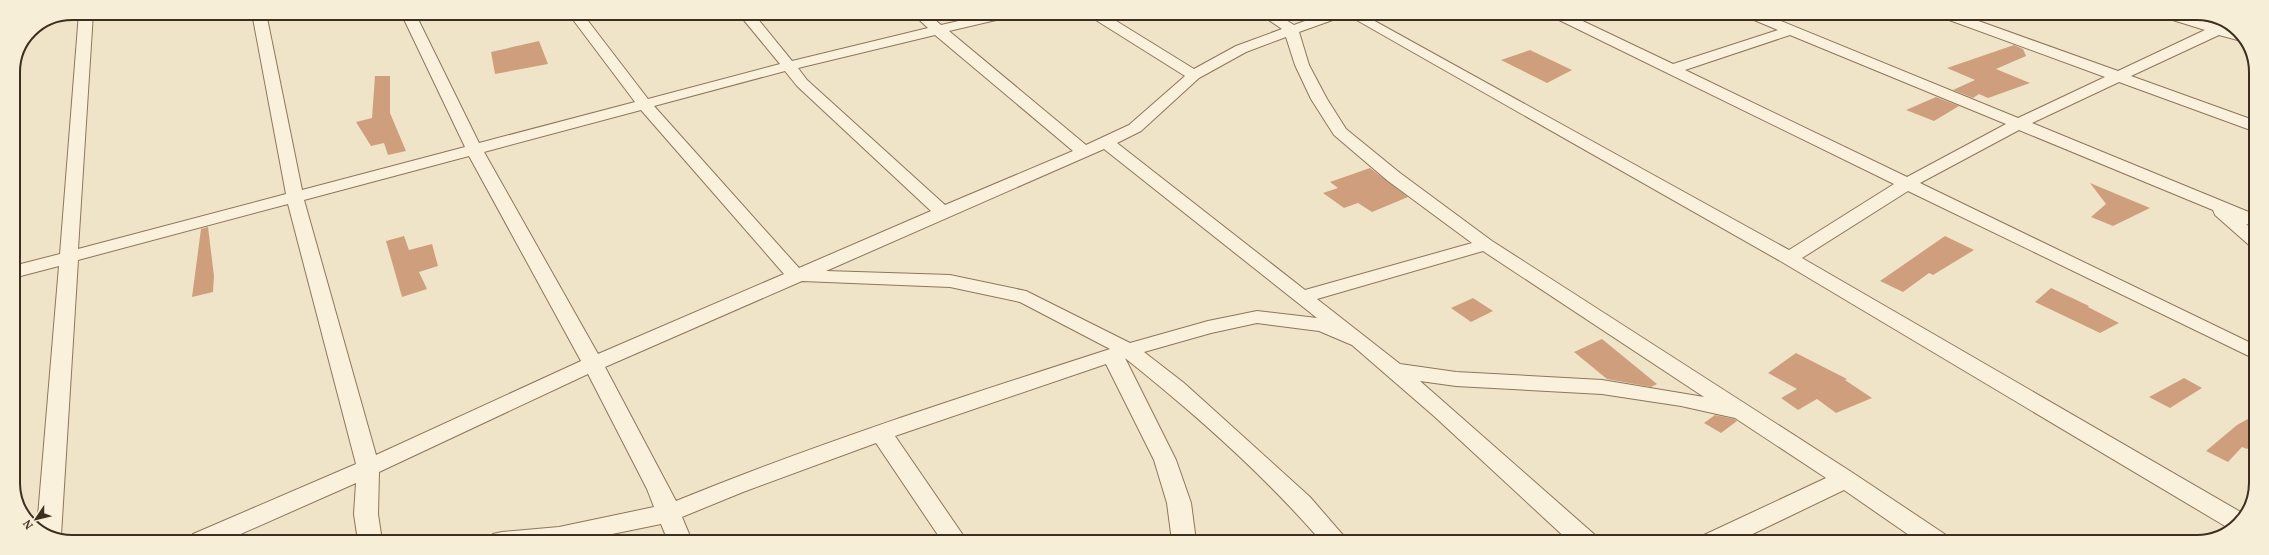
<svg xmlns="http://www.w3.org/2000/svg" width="2269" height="555" viewBox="0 0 2269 555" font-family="'PT Serif',serif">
	<rect width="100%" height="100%" fill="#f0e4c8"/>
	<path fill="#cf9f7d" d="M539,41L548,64L495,74L491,52Z
		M2014,45L2023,49L2026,56L1996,69L2030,83L1988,98L1979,94L1973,98L1953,90L1975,80L1947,68Z
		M1530,50L1572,70L1547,83L1501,60Z
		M375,76H390V113L406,151L388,155L384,143L371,146L356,122L372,118Z
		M1936,97L1959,106L1934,121L1906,110Z
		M1370,168L1408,197L1372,212L1358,203L1344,208L1323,193L1338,188L1330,182Z
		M2090,183L2150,208L2113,226L2091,217L2106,204Z
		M208,227L214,276L213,292L192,297L201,229Z
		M404,236L409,250L432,244L438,266L419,272L427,289L402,297L386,241Z
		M1945,236L1974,250L1933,275L1929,273L1903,292L1880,281Z
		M2051,288L2089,306L2088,307L2119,323L2100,333L2035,302Z
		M1473,298L1493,311L1471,322L1451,308Z
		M1602,339L1657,384L1651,387L1607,379L1574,352Z
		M1796,353L1847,379L1845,380L1872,398L1836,413L1817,399L1798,410L1781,398L1797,389L1768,373Z
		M2184,378L2202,388L2170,408L2149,397Z
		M1715,415L1734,419L1737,421L1721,433L1704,423Z
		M2255,415V443L2247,449L2242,447L2228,462L2206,451L2237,425Z"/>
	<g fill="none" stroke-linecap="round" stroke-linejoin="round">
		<defs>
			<path id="street" d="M79,13H93L78,249L286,194L252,13H266L302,190L465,147L401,13H415L479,143L635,102L568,13H582L648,99L780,64L738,13H753L792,61L928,28L912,13H927L941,25L989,14H1010L1009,17L949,31L1086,145L1129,125L1185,76L1091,17L1090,14H1105L1194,69L1236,46L1282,29L1260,14H1276L1294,25L1324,14H1343L1341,17L1299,32L1309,65L1327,99L1346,129L1400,173L1492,241L1853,473L1946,535L1949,542H1919L1844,490L1736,542H1701L1704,535L1826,478L1735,418L1681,406L1602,394L1456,386L1420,381L1595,535L1598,542H1570L1435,417L1352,345L1319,331L1257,323L1211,333L1144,352L1184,383L1310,497L1349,542H1322C1264,475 1194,413 1125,358L1176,460L1191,503L1196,541H1172L1167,503L1154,460L1106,364L895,436L967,541H942L876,443L743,492L682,517L692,541H668L661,524L578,541H490L493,534L502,532L559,527L654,507L647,489L588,374L379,472L378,514L382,541H358L354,514L356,483L225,541H190L193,534L356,464L288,204L78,260L61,535L58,540L37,528L59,266L13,278V266L60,254ZM935,35L1073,151L945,205L807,80L798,68ZM1286,37L1295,65L1311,99L1334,135L1388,181L1472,243L1305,290L1117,143L1141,131L1199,78L1246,52ZM785,71L797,86L931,211L799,268L654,106ZM641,110L784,274L598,354L484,152ZM1104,149L1317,318L1257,311L1208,321L1130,343L1026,291L950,275L826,271ZM469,156L581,361L376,455L304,200ZM1483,251L1704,397L1602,380L1456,372L1400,364L1317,299ZM802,281L950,287L1020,302L1110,349C964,396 818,443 676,501L605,367Z
				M1346,14H1362L1789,250L1894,184L1553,17L1551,14H1568L1673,64L1778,30L1747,17L1745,14H1764L2018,118L2105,77L1941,17L1939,14H1959L2118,71L2205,30L2163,17L2161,14H2182L2217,25L2223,22L2233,28L2230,29L2241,33L2245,42L2219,35L2131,76L2256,121V132L2119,82L2032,123L2256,215L2255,226L2246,224L2255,232V246L2249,245L2215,215L2213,210L2019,130L1920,183L2255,345V359L1908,191L1802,258L2244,514L2236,528L2230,529L1782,262ZM1790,35L2006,124L1907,177L1685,70Z"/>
		</defs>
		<use href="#street" stroke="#8d765c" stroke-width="2"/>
		<use href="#street" fill="#faf1dc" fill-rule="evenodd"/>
	</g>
	<path d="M0 0H2269V555H0ZM72 20H2197A52 52 0 0 1 2249 72V483A52 52 0 0 1 2197 535H72A52 52 0 0 1 20 483V72A52 52 0 0 1 72 20Z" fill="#f7eed8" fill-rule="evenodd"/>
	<path fill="none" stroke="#3d2e20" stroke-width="2" d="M72 20H2197A52 52 0 0 1 2249 72V483A52 52 0 0 1 2197 535H72A52 52 0 0 1 20 483V72A52 52 0 0 1 72 20Z"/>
	<g transform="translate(36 519) rotate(235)" stroke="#f7eed8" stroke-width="3" paint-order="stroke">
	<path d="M0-3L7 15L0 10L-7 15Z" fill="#3d2e20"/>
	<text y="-6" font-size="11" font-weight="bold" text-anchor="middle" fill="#3d2e20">N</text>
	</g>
</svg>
